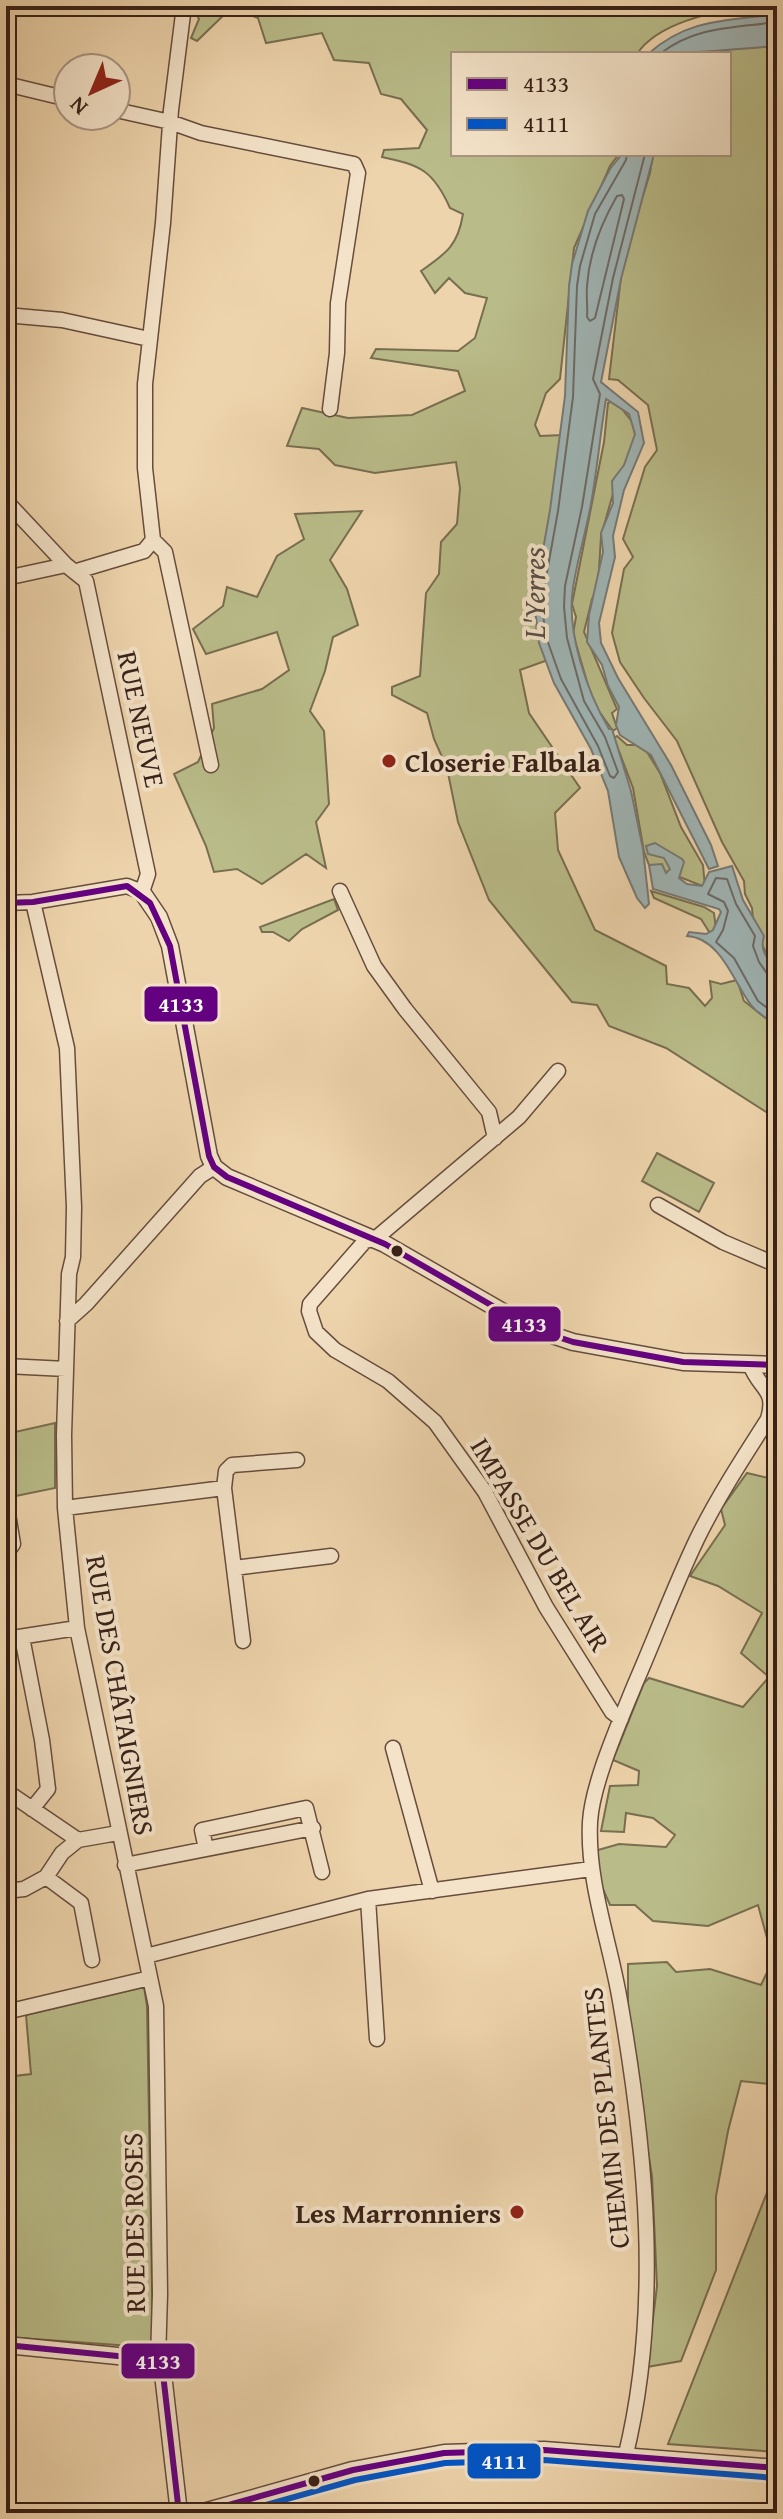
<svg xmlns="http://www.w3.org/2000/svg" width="783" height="2519" viewBox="0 0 783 2519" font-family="'Gentium Book Plus',serif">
	<rect width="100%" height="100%" fill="#eed4ac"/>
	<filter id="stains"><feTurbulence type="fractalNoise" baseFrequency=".0025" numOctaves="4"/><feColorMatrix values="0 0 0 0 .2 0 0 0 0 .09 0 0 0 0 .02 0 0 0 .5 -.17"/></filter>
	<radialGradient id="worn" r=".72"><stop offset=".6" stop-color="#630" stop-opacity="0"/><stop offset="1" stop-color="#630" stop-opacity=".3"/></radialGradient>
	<path fill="#b9bc89" stroke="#786e50" stroke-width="2" d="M192,6H746C713,12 657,23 637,54H453V154H619L610,166L574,248L560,379L546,393L535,425L540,436L563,435L550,555L539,568L538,576L541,589L536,631L548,660L520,670L529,713L580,788L555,813L558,850L595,930L666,966L667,984L689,988L705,1006L712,998L710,981L721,984L737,980L744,1001L777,1027V1119L666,1048L609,1026L597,1005L572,1002L489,900L458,822L447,768L434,739L427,713L392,695V687L420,676L426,593L439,574L441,542L457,524L460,488L456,462L375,473L335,465L319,449L287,446L302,408L348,418L412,415L465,391L458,371L371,358L376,349L458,351L475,338L487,298L465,293L449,278L435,293L421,271C447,253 458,245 463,214L450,208C433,170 420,165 382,157L384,150L419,148L427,130L401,99L381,94L369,63L334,60L322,33L266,43L258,18L231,8L197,41L191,38L199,19Z
		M777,46V973L754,930L752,908L745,894L744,881L722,842L677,741L644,698L620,662L612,633L624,569L633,557L623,539L645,467L657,450L648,405L618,380L609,379L623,260L650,173L653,154H729V54H705L716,50Z
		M615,400L633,423L636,440L616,483L601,536L598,587L592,599L584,632L617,709L612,713L617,728L613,731L596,707L590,692L573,634L576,617L572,604L604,442L608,403Z
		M362,511L330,560L347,589L358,625L333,637L325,671L310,711L324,731L329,804L316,822L326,868L306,854L262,884L237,869L214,872L206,846L174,774L198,762L214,728L212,704L262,689L289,670L277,632L206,654L193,629L223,606L227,587L257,597L277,556L304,539L295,514Z
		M617,736L627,745H637L647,752L660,773L681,827L703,865L705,887L649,865L644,852L633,788L614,738Z
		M651,891L704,907L714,913L718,946L701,919L654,898Z
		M334,899L338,910L302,929L289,941L273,932H262L260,927Z
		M657,1153L714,1183L699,1212L642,1181Z
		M55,1423V1488L6,1498V1434Z
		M747,1473L777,1480V2085L741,2081L728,2131L716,2196V2270L681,2361L647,2367L657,2286L652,2176L628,2027V1964L667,1962L676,1972L710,1969L761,1985L773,1960L758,1905L708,1926L653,1921L635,1905H610L598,1878V1850L619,1844L666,1847L675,1835L653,1818L626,1813L624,1832L601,1831L610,1786L638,1785L639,1771L613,1760L644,1683L649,1678L743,1707L769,1677L741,1653L762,1613L718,1586L690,1576L725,1525L721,1509Z
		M144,1987L147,2006L153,2343L145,2347L6,2337V2077L31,2074L26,2015Z
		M777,2167V2452L668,2444Z"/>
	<path fill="#9fb5b6" stroke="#767977" stroke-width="2" d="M777,14V46C733,49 692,54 648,54C688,18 727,21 777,14Z
		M622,154H653V158L621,279L601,382L638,412L644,443L624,490L613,536L615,557L599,623L601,643L618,678L671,765L711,845L718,866L709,869L651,755L620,735L616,725L619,707L608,686L602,665L587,642L589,615L603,552L601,533L613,503L612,481L624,465L635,434L629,414L606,399C600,435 597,473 590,509C585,535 577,561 573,588C566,631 587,692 609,729H612L631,791L643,849L649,904L645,908L637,898L619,857L608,791L591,749L554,683L539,643L534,601L550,510L565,396L569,286L572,264L588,211L610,169Z
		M655,843L682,859L684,862L679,878L687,884L702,886L709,872L732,866L743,900L764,936C759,952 769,958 775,971C782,984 777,1009 777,1024C767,1019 758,1014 751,1005C734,983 721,938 687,936L689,932L706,934L713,930L721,912L719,909L653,889L649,865L662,864L666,873L670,869L664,858L648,854L646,846Z"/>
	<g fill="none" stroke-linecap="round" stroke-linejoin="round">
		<path stroke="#6c6a67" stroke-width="2" d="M660,54C694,26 735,28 777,22
			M627,154L626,160L595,214L580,266L577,286L573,397L558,511L542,600L545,634L561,679L598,746L610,776L614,778L618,772L605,737L584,701L567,638L564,607L565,586L582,507L600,394L593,379L613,278L645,154
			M622,195L624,199L595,318L590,321L587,317C588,307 586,296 587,286C589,255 602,222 617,196Z
			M777,977L768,975L759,962L753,946L755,936L736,904L727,879L716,878L708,894L724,902L728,911L723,930L716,942L734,958L758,1001L777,1015"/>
		<defs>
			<path id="minor" d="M6,84L68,99
				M116,110L170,122L201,133L354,164L358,173L338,303L337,353L330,409
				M6,315L62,320L149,339
				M6,501L66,565L86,581L148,874L142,892L127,886L33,902L6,903
				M153,540L165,552L211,765
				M77,571L144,551L153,540L145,468V384L163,223L171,110L184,6
				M6,578L66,565
				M340,891L374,966L405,1009L489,1112L495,1138
				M33,902L67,1048L74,1207L73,1257L69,1274L64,1435L65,1508L77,1628L156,2006L160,2294L158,2360
				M558,1071L519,1117L375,1239L365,1241L310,1304L309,1311L316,1332L335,1350L388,1381L435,1422L485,1492L546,1607L612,1712L621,1719
				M658,1205L723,1242L777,1265
				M67,1321L86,1304L200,1176L214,1167
				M6,1366L66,1369
				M224,1488L226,1471L232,1465L297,1460
				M65,1508L224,1488L243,1641
				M6,1554L13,1544L6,1502
				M234,1568L331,1556
				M22,1637L42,1740L48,1789L32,1809
				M6,1639L77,1628
				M393,1748L432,1891
				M6,1791L78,1840
				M206,1849L202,1830L306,1808L322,1872
				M125,1865L313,1828
				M46,1877L81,1903L92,1960
				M6,1891L24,1889L46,1877L62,1853L78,1840L118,1833
				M368,1899L377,2039
				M146,1956L368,1899L591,1869
				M6,2012L150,1978
				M625,2458C662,2308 646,2151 620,2001C610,1941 587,1883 590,1822C592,1784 620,1721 635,1684C656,1636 674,1587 697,1539C717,1498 743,1458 768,1419C777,1388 759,1390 750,1364"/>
			<path id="tertiary" d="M142,892L159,917L170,946L209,1156L214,1167L227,1177L385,1244L531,1328L573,1342L683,1362L777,1365
				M6,2345L158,2360L163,2374L179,2513
				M200,2513L353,2470L444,2453L544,2450L777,2468"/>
		</defs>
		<use href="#minor" stroke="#664d3d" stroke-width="17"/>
		<use href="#tertiary" stroke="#664d3d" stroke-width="19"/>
		<use href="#minor" stroke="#f4e3c9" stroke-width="14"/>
		<use href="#tertiary" stroke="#f4e3c9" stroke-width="16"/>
		<defs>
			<path id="bus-1" d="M6,903L33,902L127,886L150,903L170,946L209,1156L214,1167L227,1177L385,1244L531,1328L573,1342L683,1362L777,1365
				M6,2345L158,2360L163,2374L179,2513
				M200,2513L353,2470L444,2453L544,2450L777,2468"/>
			<path id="bus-2" d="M237,2513L355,2480L445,2463L544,2460L776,2478"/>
		</defs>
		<use href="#bus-1" stroke="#f4e3c9" stroke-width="12"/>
		<use href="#bus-2" stroke="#f4e3c9" stroke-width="12"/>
		<use href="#bus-1" stroke="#640082" stroke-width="6"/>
		<use href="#bus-2" stroke="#0055c8" stroke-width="6"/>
	</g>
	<g fill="#8f2418" stroke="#f4e3c9" stroke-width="3">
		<circle cx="389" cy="761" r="8"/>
		<circle cx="517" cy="2212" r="8"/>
	</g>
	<g fill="#382018" stroke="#f4e3c9" stroke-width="3">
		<circle cx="397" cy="1251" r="7"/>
		<circle cx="314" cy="2481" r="7"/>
	</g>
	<g text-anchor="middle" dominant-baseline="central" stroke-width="8" stroke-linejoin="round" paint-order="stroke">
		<g font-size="28" fill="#382018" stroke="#f4e3c9">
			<text transform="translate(142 719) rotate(78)">RUE NEUVE</text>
			<text transform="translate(541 1544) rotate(59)">IMPASSE DU BEL AIR</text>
			<text transform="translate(121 1695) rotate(80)">RUE DES CHÂTAIGNIERS</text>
			<text transform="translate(605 2118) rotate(-96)">CHEMIN DES PLANTES</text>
			<text transform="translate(133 2223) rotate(-91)">RUE DES ROSES</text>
		</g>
		<g font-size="28" font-weight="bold" fill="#382018" stroke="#f4e3c9" text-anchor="start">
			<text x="405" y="761">Closerie Falbala</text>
			<text x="501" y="2212" text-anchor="end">Les Marronniers</text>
		</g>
		<g font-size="30" font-style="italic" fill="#574d47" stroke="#f4e3c9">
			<text transform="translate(534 593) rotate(-90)">L'Yerres</text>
		</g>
	</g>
	<g stroke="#f4e3c9" stroke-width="3">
		<rect x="143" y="985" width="76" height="38" rx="8" fill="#640082"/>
		<rect x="487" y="1305" width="75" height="38" rx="8" fill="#640082"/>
		<rect x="120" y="2342" width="76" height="38" rx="8" fill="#640082"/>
		<rect x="466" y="2442" width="76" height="38" rx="8" fill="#0055c8"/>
	</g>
	<g font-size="22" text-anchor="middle" font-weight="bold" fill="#fff">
		<text x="181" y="1012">4133</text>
		<text x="524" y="1332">4133</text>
		<text x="158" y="2369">4133</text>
		<text x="504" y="2469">4111</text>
	</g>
	<rect width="783" height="2519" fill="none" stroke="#eed4ac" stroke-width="32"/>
	<rect x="8" y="8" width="767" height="2503" fill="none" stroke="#382018" stroke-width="4"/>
	<rect x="16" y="16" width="751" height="2487" fill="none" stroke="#382018" stroke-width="2"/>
	<rect x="451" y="52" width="280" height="104" fill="#f4e3c9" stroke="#a99582" stroke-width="2"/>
	<rect x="467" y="78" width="40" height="12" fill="#640082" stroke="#a99582" stroke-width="2"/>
	<text x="523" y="92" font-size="24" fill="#382018">4133</text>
	<rect x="467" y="118" width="40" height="12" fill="#0055c8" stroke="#a99582" stroke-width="2"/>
	<text x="523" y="132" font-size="24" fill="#382018">4111</text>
	<g transform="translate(92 92) rotate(224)"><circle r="38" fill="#f4e3c9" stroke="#a99582" stroke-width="2"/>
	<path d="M0-6L14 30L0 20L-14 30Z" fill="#8f2418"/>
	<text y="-12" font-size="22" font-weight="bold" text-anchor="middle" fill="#382018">N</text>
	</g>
	<rect width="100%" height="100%" filter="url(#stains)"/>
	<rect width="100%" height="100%" fill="url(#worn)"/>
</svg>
